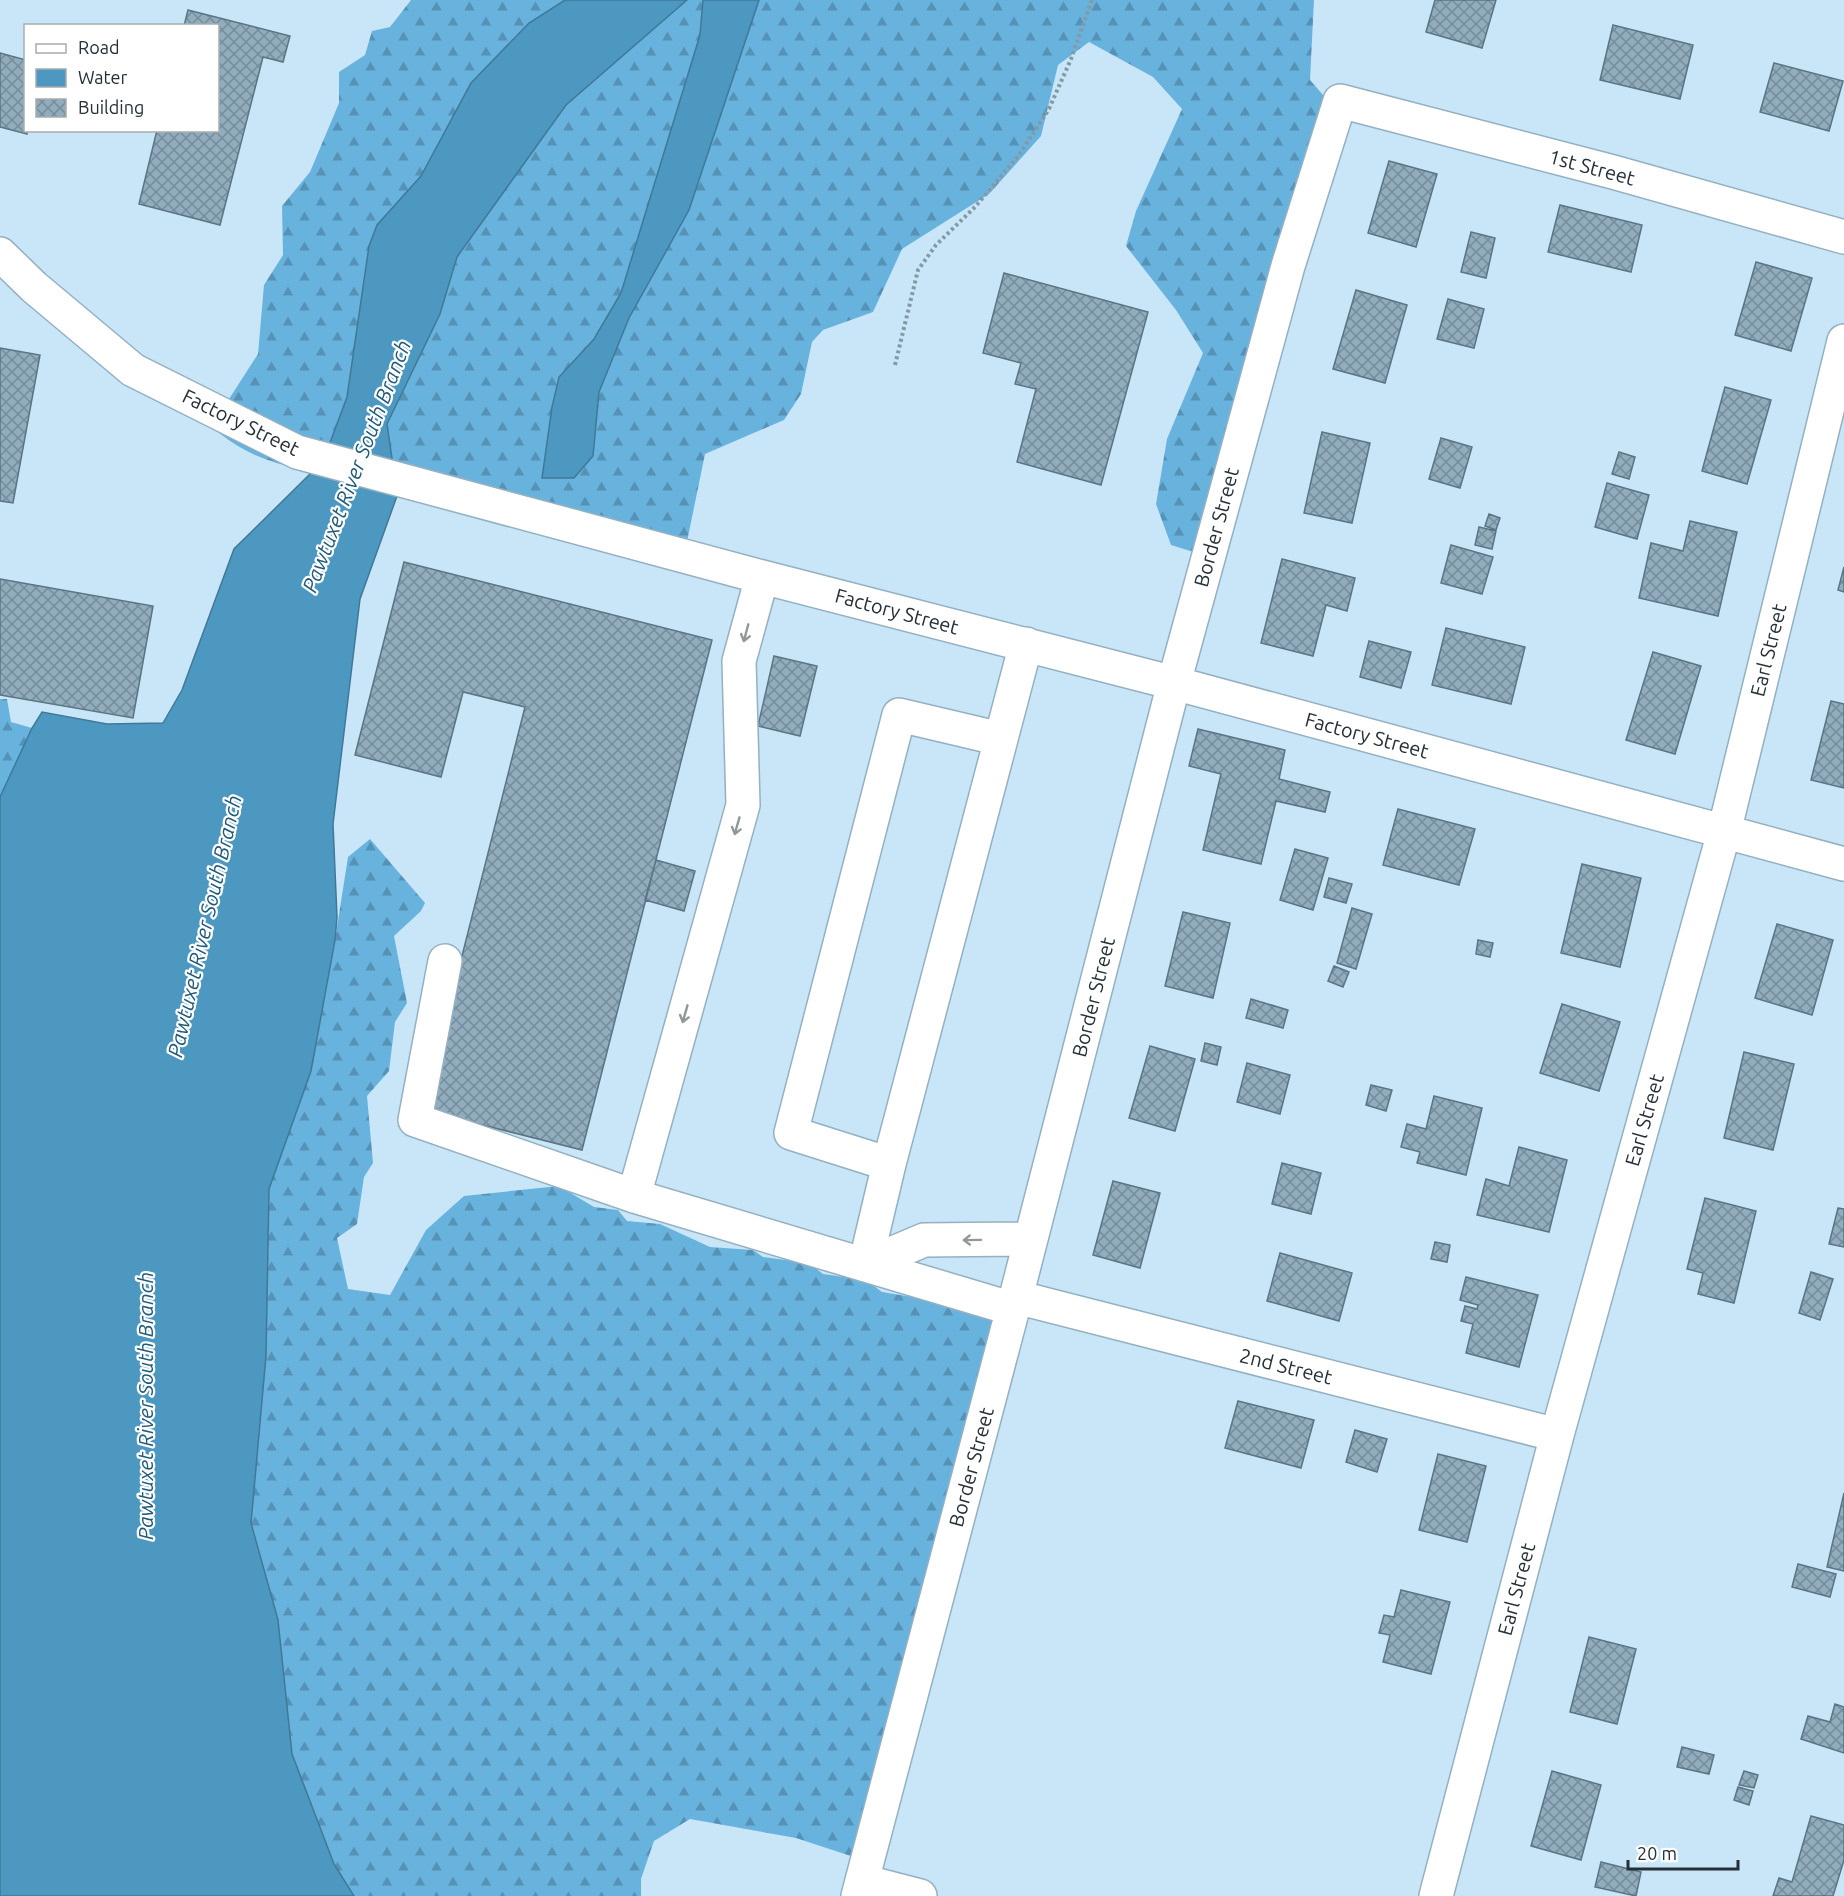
<svg xmlns="http://www.w3.org/2000/svg" width="1844" height="1896" viewBox="0 0 1844 1896" font-family="Ubuntu,sans-serif">
	<defs>
		<pattern id="forest-firs" width="22" height="20" patternUnits="userSpaceOnUse" patternTransform="scale(1.5)"><rect width="22" height="20" fill="#68b3de"/><path d="M5 1l3.5 6h-7zM16 11l3.5 6h-7z" fill="#5592b5"/></pattern>
		<pattern id="building-cross-hatch" width="8" height="8" patternUnits="userSpaceOnUse" patternTransform="scale(1.5)"><rect width="8" height="8" fill="#90acbd"/><path d="M0 0l8 8M0 8l8-8" fill="none" stroke="#758c9a"/></pattern>
	</defs>
	<rect width="100%" height="100%" fill="#c9e6f8"/>
	<path fill="url(#forest-firs)" d="M411,0H565L529,23L471,83L421,176L377,225L369,246L347,397L321,467L311,473C296,467 280,465 265,459C245,452 228,440 211,427L258,354L264,285L283,255L282,206L310,172L339,103V72L365,55L372,31L390,27Z
		M687,0H703L700,35L622,293L594,339L559,377L593,456L599,392L629,318L689,210L759,0H1314L1310,80L1330,103L1216,559L1171,545L1156,504L1167,439L1203,353L1176,310L1126,246L1136,211L1182,109L1153,77L1089,42L1058,65L1041,136L989,194L902,249L873,312L823,330L812,342L801,394L784,420L705,454L682,566L395,479L387,424L440,314L457,257L566,105Z
		M0,699H7L11,722L32,728L0,797Z
		M370,839L425,903L421,911L394,936L407,1003L395,1022L389,1071L367,1096L373,1163L364,1177L357,1224L337,1238L348,1289L390,1295L426,1230L464,1196L559,1186L594,1207L618,1210L627,1221L660,1224L710,1247L753,1250L763,1257L809,1263L823,1274L866,1280L882,1292L1004,1312L863,1860L796,1838L690,1819L654,1841L641,1879V1896H354L334,1864L292,1754L278,1620L251,1523L266,1356L269,1189L311,1071L335,940L348,857Z"/>
	<path fill="#4c98c1" stroke="#407997" stroke-width="1.5" d="M565,0H687L566,105L457,257L440,314L387,424L395,479L400,493L397,496L360,599L333,824L337,917L335,940L311,1071L269,1189L266,1356L251,1523L278,1620L292,1754L334,1864L354,1896H0V797L32,728L42,712L107,724L163,723L182,690L234,549L311,473L321,467L347,397L369,246L377,225L421,176L471,83L529,23Z
		M703,0H759L689,210L629,318L599,392L593,456L574,478H542L552,407L559,377L594,339L621,293L700,35Z"/>
	<path fill="url(#building-cross-hatch)" stroke="#5a7484" stroke-width="1.5" d="M1435,0H1496L1482,48L1426,32Z
		M188,10L290,36L283,62L263,57L220,225L139,204L157,130H218V26H184Z
		M1613,25L1693,45L1680,99L1600,80Z
		M0,53L26,60L27,134L0,127Z
		M1774,63L1843,81L1829,131L1760,112Z
		M1389,161L1437,174L1416,247L1368,233Z
		M1560,205L1642,225L1631,272L1548,252Z
		M1471,232L1495,238L1486,278L1461,272Z
		M1756,262L1812,278L1791,351L1735,335Z
		M1004,273L1148,312L1101,485L1017,462L1036,389L1015,384L1021,363L983,353Z
		M1356,290L1407,305L1385,383L1333,369Z
		M1448,299L1484,309L1474,348L1437,339Z
		M0,348L40,355L13,503L0,501Z
		M1725,387L1771,400L1747,484L1702,471Z
		M1322,432L1370,443L1352,523L1304,513Z
		M1441,438L1472,447L1460,488L1429,479Z
		M1619,452L1635,457L1629,479L1612,474Z
		M1607,483L1649,495L1637,539L1595,527Z
		M1489,514L1500,518L1496,530L1485,526Z
		M1690,521L1737,532L1718,616L1639,598L1651,543L1683,551Z
		M1479,527L1496,531L1492,549L1475,545Z
		M1451,545L1493,557L1482,594L1441,583Z
		M1282,559L1355,578L1347,611L1326,605L1313,656L1261,643Z
		M404,562L712,640L582,1150L423,1110L525,707L463,692L441,777L355,755Z
		M1844,567V592L1838,590Z
		M0,579L153,606L133,718L0,695Z
		M1446,628L1525,647L1511,704L1432,685Z
		M1369,641L1411,652L1401,688L1360,677Z
		M1653,652L1701,666L1675,754L1626,740Z
		M774,656L817,666L800,736L758,726Z
		M1831,701L1844,704V788L1811,780Z
		M1198,729L1285,750L1279,779L1330,792L1325,812L1276,801L1261,864L1203,850L1221,774L1189,766Z
		M1398,809L1475,829L1459,885L1383,865Z
		M1295,849L1328,858L1313,910L1280,900Z
		M656,860L695,871L684,911L645,900Z
		M1582,864L1641,878L1620,967L1561,953Z
		M1329,878L1352,884L1346,903L1324,897Z
		M1352,908L1372,914L1356,969L1337,963Z
		M1183,912L1230,923L1213,998L1165,986Z
		M1777,924L1833,940L1812,1015L1755,998Z
		M1478,940L1493,943L1490,957L1476,954Z
		M1334,966L1349,972L1343,987L1328,981Z
		M1251,999L1288,1010L1283,1028L1246,1018Z
		M1562,1004L1620,1022L1599,1091L1540,1073Z
		M1205,1043L1221,1047L1217,1065L1201,1061Z
		M1150,1046L1195,1059L1175,1131L1129,1118Z
		M1744,1052L1794,1064L1773,1150L1724,1138Z
		M1247,1063L1290,1075L1280,1114L1237,1102Z
		M1371,1085L1392,1090L1386,1111L1366,1105Z
		M1434,1096L1482,1108L1466,1175L1417,1163L1420,1152L1401,1147L1407,1124L1426,1129Z
		M1519,1147L1567,1160L1549,1232L1477,1215L1486,1179L1509,1186Z
		M1282,1163L1321,1173L1311,1214L1272,1204Z
		M1113,1181L1160,1193L1140,1268L1093,1255Z
		M1705,1198L1756,1211L1734,1303L1698,1294L1703,1273L1687,1269Z
		M1838,1208L1844,1209V1247L1829,1244Z
		M1435,1242L1450,1245L1447,1262L1431,1259Z
		M1280,1253L1352,1273L1339,1321L1267,1301Z
		M1811,1272L1833,1279L1820,1320L1799,1313Z
		M1466,1277L1538,1295L1519,1367L1466,1353L1473,1324L1461,1321L1465,1306L1477,1309L1478,1305L1460,1300Z
		M1238,1401L1314,1420L1301,1468L1225,1448Z
		M1355,1430L1387,1439L1377,1472L1346,1462Z
		M1438,1454L1486,1466L1467,1542L1419,1530Z
		M1844,1493V1571L1827,1567Z
		M1798,1564L1836,1574L1830,1597L1792,1587Z
		M1401,1590L1450,1602L1431,1674L1383,1662L1390,1635L1379,1633L1384,1615L1394,1617Z
		M1589,1637L1636,1649L1617,1724L1570,1712Z
		M1835,1704L1844,1707V1753L1801,1739L1808,1716L1830,1722Z
		M1682,1747L1714,1755L1709,1774L1677,1767Z
		M1552,1771L1601,1785L1581,1860L1531,1846Z
		M1744,1771L1758,1775L1754,1788L1739,1785Z
		M1738,1787L1753,1791L1749,1805L1734,1800Z
		M1811,1816L1844,1825V1860L1833,1896H1773L1779,1878L1792,1882Z
		M1601,1862L1641,1872L1636,1896L1595,1887Z"/>
	<g fill="none" stroke-linecap="round" stroke-linejoin="round">
		<defs>
			<path id="minor" d="M0,254L34,287L133,370L297,452L762,577L1174,683L1844,864
				M445,961L415,1120L634,1196L1013,1309
				M889,1164L791,1133L899,715L1001,739
				M634,1196L743,805L739,661L762,577
				M865,1265L889,1164L1026,644
				M865,1265L924,1240L1031,1239
				M1016,1297L1557,1435
				M862,1881L920,1896
				M858,1896L1016,1297L1174,683L1288,266L1340,101L1613,172L1844,237
				M1436,1896L1557,1435L1724,832L1844,341"/>
		</defs>
		<use href="#minor" stroke="#94b0c1" stroke-width="36"/>
		<path stroke="#8399a6" stroke-width="4" stroke-dasharray="3 3" stroke-linecap="butt" d="M895,365L918,270L936,245L975,207L1019,155L1049,109L1071,59L1092,0"/>
		<use href="#minor" stroke="#fff" stroke-width="33"/>
	</g>
	<defs><path id="oneway-shaft" d="M-6 0H5M1.5-3L5.5 0L1.5 3" fill="none" stroke-width="1.6" stroke-linecap="round" stroke-linejoin="round" transform="scale(1.5)"/></defs>
	<g stroke="#92989a">
		<use href="#oneway-shaft" transform="translate(746 633) rotate(105)"/>
		<use href="#oneway-shaft" transform="translate(737 826) rotate(106)"/>
		<use href="#oneway-shaft" transform="translate(685 1014) rotate(106)"/>
		<use href="#oneway-shaft" transform="translate(972 1240) rotate(179)"/>
	</g>
	<g text-anchor="middle" dominant-baseline="central" stroke-width="4.5" stroke-linejoin="round" paint-order="stroke">
		<g font-size="20" fill="#243036" stroke="#fff">
			<text transform="translate(1592 167) rotate(15)">1st Street</text>
			<text transform="translate(241 422) rotate(26)">Factory Street</text>
			<text transform="translate(1216 527) rotate(-75)">Border Street</text>
			<text transform="translate(897 611) rotate(15)">Factory Street</text>
			<text transform="translate(1768 650) rotate(-76)">Earl Street</text>
			<text transform="translate(1367 735) rotate(15)">Factory Street</text>
			<text transform="translate(1093 997) rotate(-76)">Border Street</text>
			<text transform="translate(1644 1120) rotate(-74)">Earl Street</text>
			<text transform="translate(1286 1366) rotate(14)">2nd Street</text>
			<text transform="translate(971 1467) rotate(-75)">Border Street</text>
			<text transform="translate(1516 1589) rotate(-75)">Earl Street</text>
		</g>
		<g font-size="21" font-style="italic" fill="#205a77" stroke="#fff">
			<text transform="translate(356 466) rotate(-69)">Pawtuxet River South Branch</text>
			<text transform="translate(204 926) rotate(-77)">Pawtuxet River South Branch</text>
			<text transform="translate(145 1406) rotate(-90)">Pawtuxet River South Branch</text>
		</g>
	</g>
	<rect x="24" y="24" width="195" height="108" fill="#ffffff" stroke="#a7acaf" stroke-width="1.5"/>
	<rect x="36" y="44" width="30" height="9" fill="#ffffff" stroke="#a7acaf" stroke-width="1.5"/>
	<text x="78" y="54" font-size="18" fill="#243036">Road</text>
	<rect x="36" y="69" width="30" height="18" fill="#4c98c1" stroke="#a7acaf" stroke-width="1.5"/>
	<text x="78" y="84" font-size="18" fill="#243036">Water</text>
	<rect x="36" y="99" width="30" height="18" fill="url(#building-cross-hatch)" stroke="#a7acaf" stroke-width="1.5"/>
	<text x="78" y="114" font-size="18" fill="#243036">Building</text>
	<path d="M1628 1860v9h110v-9" fill="none" stroke="#243036" stroke-width="3"/>
	<text x="1637" y="1860" font-size="18" fill="#243036" stroke="#ffffff" stroke-width="4.5" paint-order="stroke">20 m</text>
</svg>
